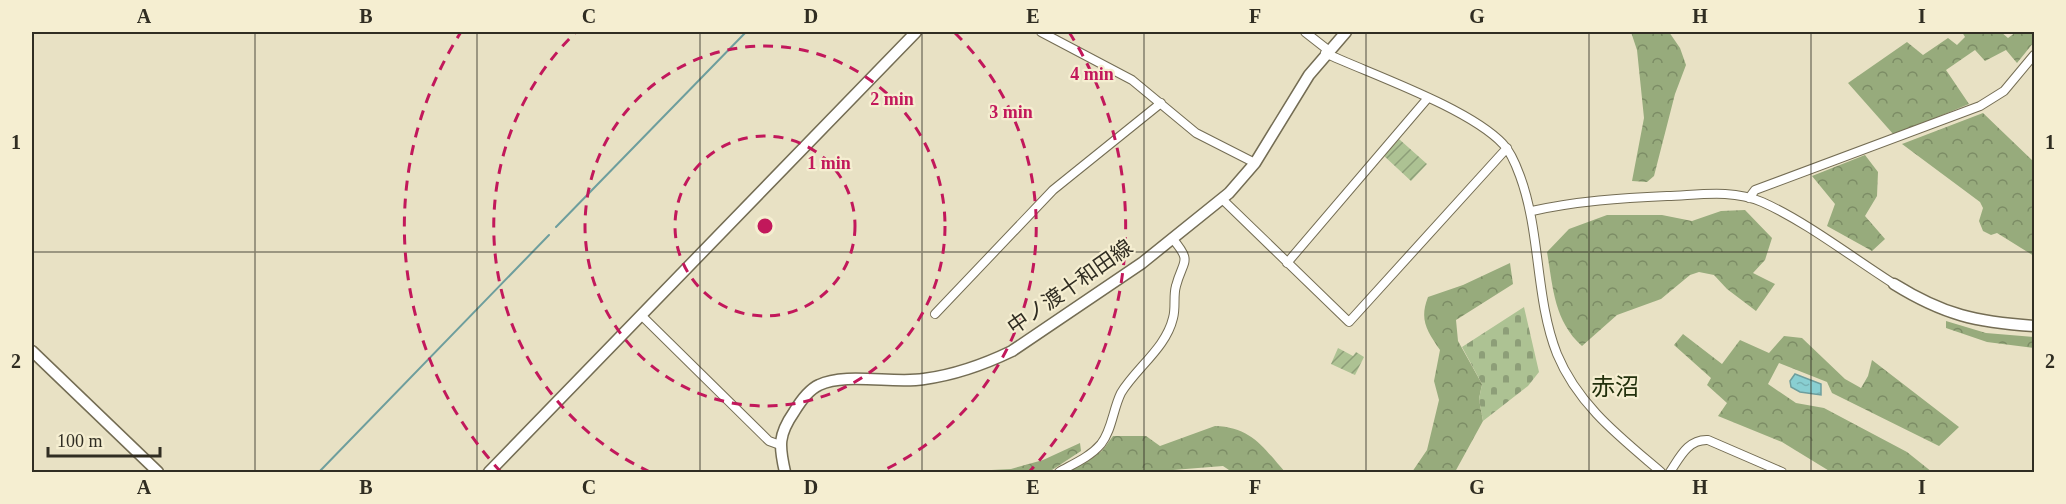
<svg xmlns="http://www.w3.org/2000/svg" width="2066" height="504" viewBox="0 0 2066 504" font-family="'Times New Roman','Noto Sans JP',serif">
	<defs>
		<pattern id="forest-crowns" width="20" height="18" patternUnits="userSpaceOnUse" patternTransform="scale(1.5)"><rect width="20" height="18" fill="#97ab7c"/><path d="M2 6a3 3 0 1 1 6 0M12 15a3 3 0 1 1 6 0" fill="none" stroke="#7c8c65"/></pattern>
		<pattern id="cemetery-stones" width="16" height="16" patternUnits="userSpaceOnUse" patternTransform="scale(1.5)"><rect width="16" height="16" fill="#adc293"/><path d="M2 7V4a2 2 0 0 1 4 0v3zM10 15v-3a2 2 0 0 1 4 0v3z" fill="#8d9e78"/></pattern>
		<pattern id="garden-furrows" width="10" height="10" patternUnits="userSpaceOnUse" patternTransform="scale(1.5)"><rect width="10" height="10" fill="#adc293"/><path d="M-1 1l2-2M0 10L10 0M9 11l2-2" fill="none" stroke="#8d9e78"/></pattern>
		<pattern id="water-ripples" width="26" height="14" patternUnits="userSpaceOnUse" patternTransform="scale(1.5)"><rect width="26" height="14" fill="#89cfd2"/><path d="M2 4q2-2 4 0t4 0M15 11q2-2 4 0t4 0" fill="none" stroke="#77b2b4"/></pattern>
	</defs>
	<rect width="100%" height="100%" fill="#e8e1c4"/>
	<path fill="url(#forest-crowns)" d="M1631,32H1669L1680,48L1686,65L1675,94L1654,176L1647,182L1632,181L1644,118L1637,50Z
		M1962,32H2001L2008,38L2016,32H2033L2034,42L2017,63L2006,50L1985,61L1975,50L1946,70L1969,104L1894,135L1848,83L1907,42L1923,55L1948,38L1957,45L1965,37Z
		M1983,113L2034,162V256L1997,233L1991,235L1983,231L1979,221L1983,208L1980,202L1902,144Z
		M1865,155L1878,172L1877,196L1865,216L1885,239L1872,251L1827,226L1835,204L1812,176Z
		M1745,210L1772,238L1765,260L1753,273L1775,284L1756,311L1727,289L1714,275L1699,272L1690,275L1661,299L1617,315L1582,346C1554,321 1553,287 1547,252L1569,229L1607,215H1662L1692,221L1721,211Z
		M1510,263L1513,284L1456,320L1458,341L1482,384L1479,399L1483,421L1455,472H1412L1427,450L1439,400L1434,381L1440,350C1427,331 1419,320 1428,297L1463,285Z
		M1946,321L1986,333L2034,337V348L1987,342L1946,328Z
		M1683,334L1722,364L1740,340L1769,353L1784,336L1802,338L1845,379L1861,388L1868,376L1872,360L1959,427L1939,446L1832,393L1827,382L1779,363L1768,384L1796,403L1824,408L1907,452L1932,472H1831L1782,442L1718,416L1727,403L1707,385L1711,378L1674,345Z
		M1215,426C1251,427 1263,447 1285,472H1232L1223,466L1148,472H1066L1102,451L1113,436H1146L1160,446Z
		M1080,443L1081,451L1049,472H952L1011,469L1043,460Z"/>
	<path fill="url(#cemetery-stones)" d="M1524,307L1539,372L1528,386L1483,421L1479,399L1482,384L1462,347Z"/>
	<path fill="url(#garden-furrows)" d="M1399,139L1427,164L1411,181L1383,155Z
		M1338,348L1353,356L1356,352L1364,357L1355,375L1331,364Z"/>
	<path fill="url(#water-ripples)" stroke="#6e9e9d" stroke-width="1.5" d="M1795,374L1821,384V395L1800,392L1791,387L1790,381Z"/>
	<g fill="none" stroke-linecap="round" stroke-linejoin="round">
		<path stroke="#6e9e9d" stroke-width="2" d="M556,227L746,32
			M319,472L549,235"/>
		<defs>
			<path id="minor" d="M1041,32L1132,80L1196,133L1255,163
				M1305,32L1328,50
				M1325,53C1373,75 1469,108 1503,144C1511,152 1516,165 1520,176C1541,233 1535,298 1557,354C1578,405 1620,437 1661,472
				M1749,198L1755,190L1980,106L2004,91L2034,55
				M1222,199L1349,322L1507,148
				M1532,211C1577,201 1621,198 1667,196C1699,195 1732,189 1762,202C1805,221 1853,258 1894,284
				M1287,263L1427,99
				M935,314L1053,190L1161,103
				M641,315L769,441L780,445
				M1059,472C1073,464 1090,457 1101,444C1112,430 1113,409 1121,393C1136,368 1166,348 1173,318C1176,308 1173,296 1176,286C1183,259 1193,263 1172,238
				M1670,472C1680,457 1688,439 1708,440L1782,472"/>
			<path id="tertiary" d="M1894,284C1944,315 1976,322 2034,326
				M32,351L158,472
				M489,472L916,32"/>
			<path id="secondary" d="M785,472C779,446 778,435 794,412C800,402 808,390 819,385C845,372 894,384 924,379C954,375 985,364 1012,351L1142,263L1229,193L1255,163L1309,75L1346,32"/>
		</defs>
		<use href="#minor" stroke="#746d54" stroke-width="10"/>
		<use href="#tertiary" stroke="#746d54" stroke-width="13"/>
		<use href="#secondary" stroke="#746d54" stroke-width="13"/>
		<use href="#minor" stroke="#fff" stroke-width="8"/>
		<use href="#tertiary" stroke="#fff" stroke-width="10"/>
		<use href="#secondary" stroke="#fff" stroke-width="10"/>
	</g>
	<path fill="none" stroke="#302d22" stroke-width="1.5" stroke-opacity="0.55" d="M255,32V472M477,32V472M700,32V472M922,32V472M1144,32V472M1366,32V472M1589,32V472M1811,32V472M32,252H2034"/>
	<g fill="none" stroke="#c2185b" stroke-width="3" stroke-dasharray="10 8">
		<circle cx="765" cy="226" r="90"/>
		<circle cx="765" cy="226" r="180"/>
		<path d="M650 472A271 271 0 0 1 575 33M955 33A271 271 0 0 1 880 472"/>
		<path d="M501 472A361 361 0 0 1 461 32M1069 32A361 361 0 0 1 1029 472"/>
	</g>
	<g text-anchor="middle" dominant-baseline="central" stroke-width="4.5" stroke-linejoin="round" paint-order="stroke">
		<g font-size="21" fill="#302d22" stroke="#f5eed1">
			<text transform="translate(1070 287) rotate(-35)">中ノ渡十和田線</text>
		</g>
		<g font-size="24" fill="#22300c" stroke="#f5eed1">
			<text x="1615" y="387">赤沼</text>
		</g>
	</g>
	<circle cx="765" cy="226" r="9" fill="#c2185b" stroke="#f5eed1" stroke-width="3"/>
	<g font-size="18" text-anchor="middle" font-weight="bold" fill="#c2185b" stroke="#f5eed1" stroke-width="4.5" stroke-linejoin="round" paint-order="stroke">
		<text x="1092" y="80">4 min</text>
		<text x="892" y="105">2 min</text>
		<text x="1011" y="118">3 min</text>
		<text x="829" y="169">1 min</text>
	</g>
	<rect width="2066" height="504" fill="none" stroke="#f5eed1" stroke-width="66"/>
	<path d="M48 447v9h112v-9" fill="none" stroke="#302d22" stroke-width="3"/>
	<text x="57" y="447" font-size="18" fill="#302d22" stroke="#f5eed1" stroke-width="4.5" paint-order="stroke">100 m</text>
	<rect x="33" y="33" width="2000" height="438" fill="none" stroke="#302d22" stroke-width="2"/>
	<g font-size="20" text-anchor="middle" font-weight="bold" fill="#302d22">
		<text x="144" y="23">A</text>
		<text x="366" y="23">B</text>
		<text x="589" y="23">C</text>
		<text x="811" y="23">D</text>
		<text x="1033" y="23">E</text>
		<text x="1255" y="23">F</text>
		<text x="1477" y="23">G</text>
		<text x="1700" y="23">H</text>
		<text x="1922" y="23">I</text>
		<text x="16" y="149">1</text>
		<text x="2050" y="149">1</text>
		<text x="16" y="368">2</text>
		<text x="2050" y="368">2</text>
		<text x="144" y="494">A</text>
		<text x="366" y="494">B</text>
		<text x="589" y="494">C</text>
		<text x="811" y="494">D</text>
		<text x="1033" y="494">E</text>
		<text x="1255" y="494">F</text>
		<text x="1477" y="494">G</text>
		<text x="1700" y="494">H</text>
		<text x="1922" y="494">I</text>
	</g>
</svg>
